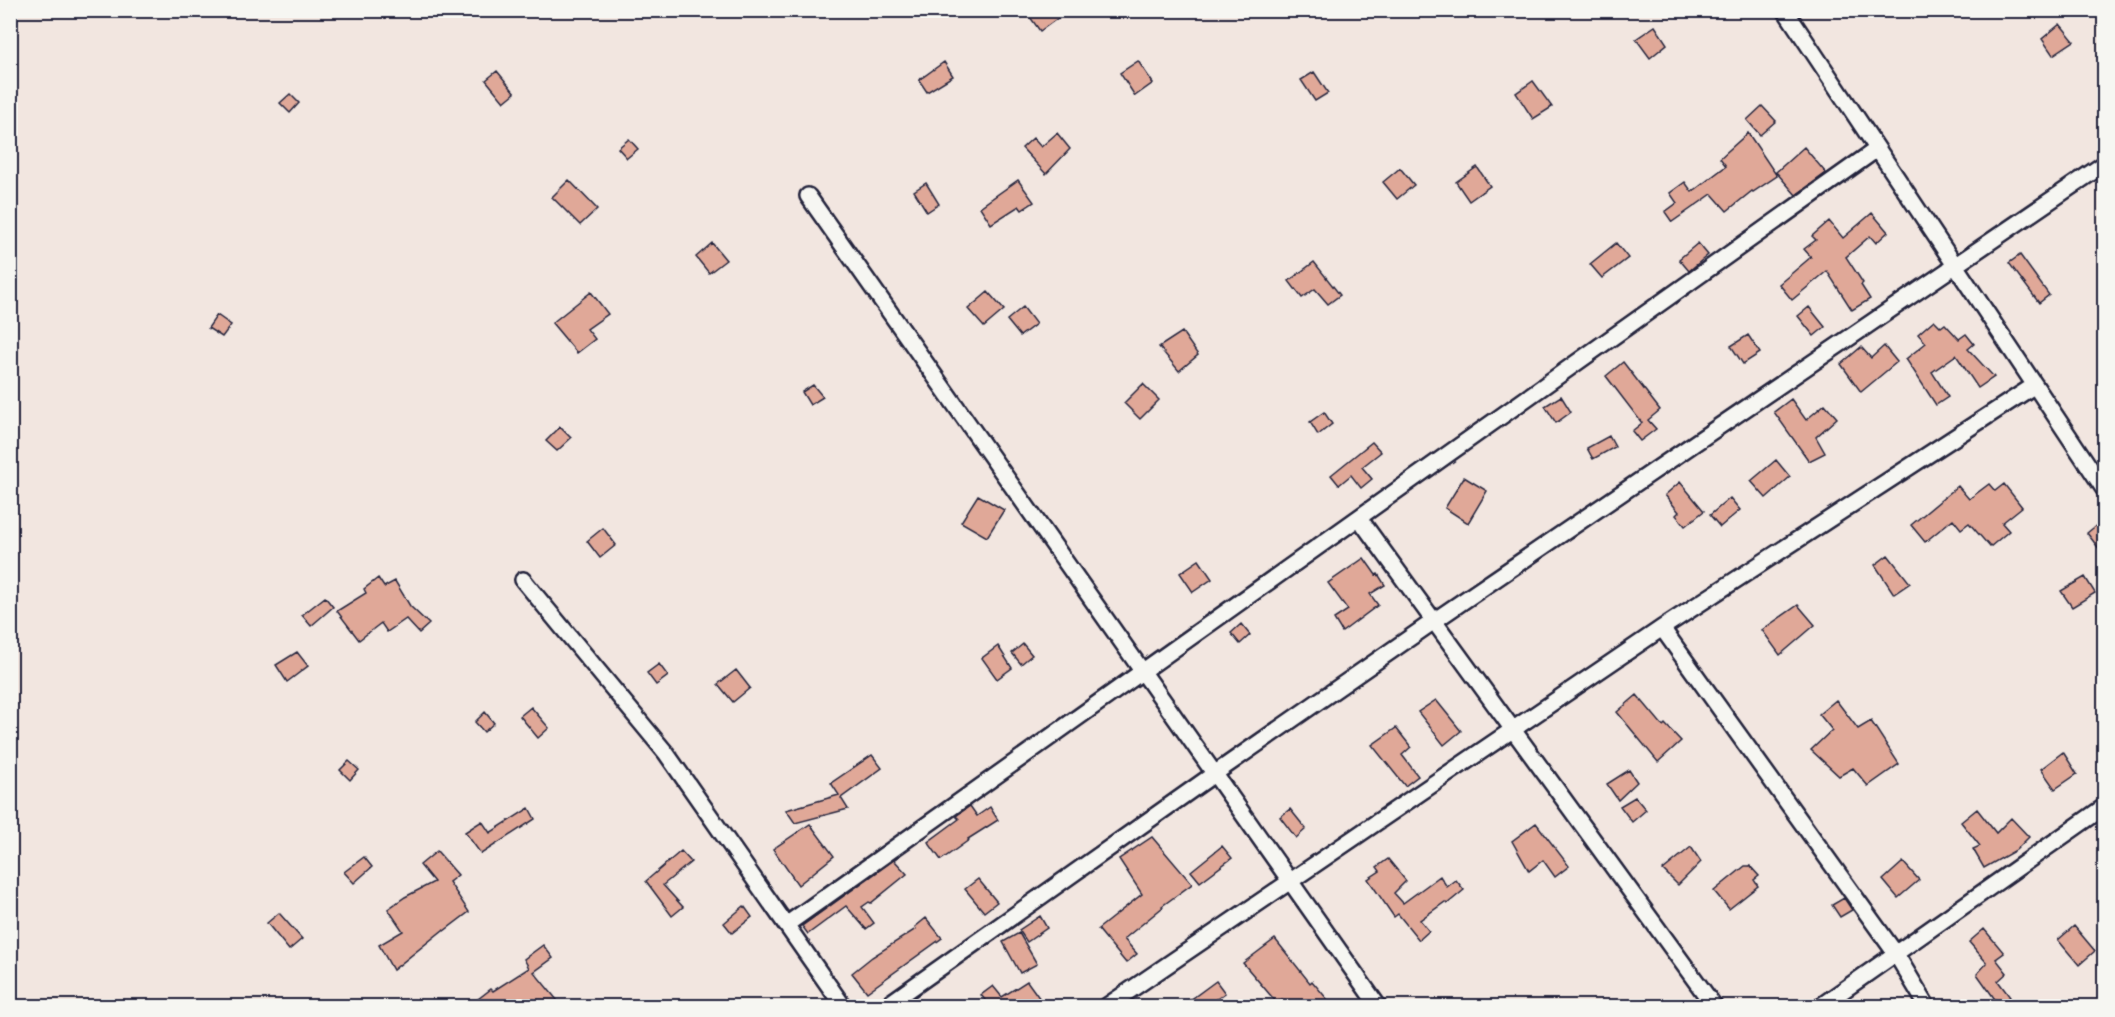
<svg xmlns="http://www.w3.org/2000/svg" width="2115" height="1017" viewBox="0 0 2115 1017" font-family="'Shantell Sans',sans-serif">
	<rect width="100%" height="100%" fill="#f2e6e0"/>
	<filter id="ink" filterUnits="userSpaceOnUse"><feTurbulence type="fractalNoise" baseFrequency=".0167" numOctaves="2"/><feDisplacementMap in="SourceGraphic" scale="12" xChannelSelector="R" yChannelSelector="G"/><feConvolveMatrix kernelMatrix="1 2 1 2 8 2 1 2 1" color-interpolation-filters="sRGB"/></filter>
	<g filter="url(#ink)">
		<path fill="#e0a898" stroke="#22223b" stroke-width="1.5" d="M1025,10H1069L1040,31Z
			M2060,24L2074,41L2053,55L2042,39Z
			M1655,26L1667,44L1650,58L1636,39Z
			M1138,61L1153,83L1135,96L1120,73Z
			M944,62L953,76L927,92L919,80Z
			M497,71L515,93L504,102L486,80Z
			M1314,72L1328,93L1315,101L1301,80Z
			M1533,81L1552,107L1533,119L1516,93Z
			M290,94L299,103L290,113L280,103Z
			M1762,106L1776,121L1760,135L1747,120Z
			M1057,133L1070,149L1046,174L1022,148L1033,138L1041,147Z
			M1748,133L1777,176L1753,192L1752,191L1727,211L1712,194L1672,222L1665,212L1677,203L1670,193L1685,182L1692,192L1726,166L1720,158Z
			M629,139L638,149L627,158L618,148Z
			M1804,147L1826,173L1796,195L1776,172Z
			M1477,167L1490,186L1469,201L1456,182Z
			M1400,168L1414,185L1397,199L1383,182Z
			M569,180L597,209L580,225L552,197Z
			M1018,180L1034,202L1022,210L1019,206L991,224L980,207Z
			M926,183L939,204L927,212L914,191Z
			M1872,213L1888,232L1876,243L1870,236L1846,257L1863,283L1861,285L1870,299L1852,310L1827,271L1792,300L1779,284L1811,257L1804,249L1816,240L1812,236L1829,221L1843,238Z
			M712,243L726,260L709,273L696,257Z
			M1616,243L1628,258L1602,278L1590,264Z
			M1698,243L1708,255L1689,271L1679,259Z
			M2020,255L2049,295L2039,303L2009,263Z
			M1314,262L1340,295L1328,304L1315,289L1302,298L1289,281Z
			M591,292L608,314L587,329L595,339L577,353L552,323Z
			M988,292L1004,310L984,327L968,309Z
			M1023,307L1036,324L1020,336L1007,320Z
			M1809,307L1825,327L1814,336L1798,316Z
			M217,315L231,325L222,337L208,328Z
			M1934,320L1941,327L1945,324L1959,339L1966,334L1974,344L1968,349L1994,377L1978,388L1956,355L1932,372L1948,397L1936,405L1906,359L1926,343L1918,334Z
			M1182,332L1198,355L1179,371L1159,347Z
			M1748,335L1760,353L1743,364L1731,346Z
			M1884,346L1897,362L1861,392L1841,364L1861,347L1871,358Z
			M1623,362L1660,410L1648,420L1656,429L1640,441L1632,431L1642,423L1606,376Z
			M1143,384L1159,400L1140,419L1124,403Z
			M813,385L823,397L810,405L802,392Z
			M1561,396L1571,412L1556,423L1545,406Z
			M1791,399L1806,420L1825,404L1837,418L1816,437L1825,453L1809,461L1774,412Z
			M1324,412L1332,424L1318,435L1310,422Z
			M560,427L571,438L557,451L546,441Z
			M1609,436L1615,447L1593,459L1587,448Z
			M1372,442L1381,452L1362,467L1372,479L1361,488L1351,475L1339,485L1331,475Z
			M1776,460L1790,477L1766,498L1751,481Z
			M1464,477L1487,491L1468,523L1445,508Z
			M1680,482L1704,511L1685,526L1676,515L1679,512L1665,495Z
			M1989,484L1995,491L2004,484L2022,507L2002,523L2009,531L1990,547L1969,523L1961,529L1953,519L1925,542L1911,525L1958,486L1969,499Z
			M978,495L1004,510L987,537L961,522Z
			M1730,498L1740,510L1720,527L1710,515Z
			M2104,519V555L2087,533Z
			M603,528L616,545L600,558L587,541Z
			M1888,555L1910,583L1894,594L1875,565Z
			M1364,558L1376,575L1378,574L1385,585L1370,594L1378,605L1342,632L1334,619L1348,610L1328,583Z
			M1199,560L1212,579L1193,592L1180,573Z
			M2085,577L2095,593L2072,607L2061,591Z
			M378,578L384,587L395,581L410,606L429,624L419,633L406,619L387,632L381,623L359,640L337,611L366,593L364,589Z
			M325,597L333,607L311,626L302,615Z
			M1798,605L1815,625L1780,655L1762,630Z
			M1241,624L1250,635L1240,644L1231,633Z
			M1023,644L1032,655L1021,664L1012,653Z
			M998,646L1012,668L997,679L982,658Z
			M297,652L308,666L287,682L276,665Z
			M659,664L668,676L656,685L647,673Z
			M736,670L750,688L733,702L718,684Z
			M1637,695L1663,726L1665,724L1681,741L1658,762L1617,712Z
			M1436,700L1461,731L1444,745L1418,712Z
			M1836,700L1858,729L1871,721L1899,764L1868,786L1853,768L1839,776L1811,750L1832,730L1819,714Z
			M531,707L549,728L538,738L520,716Z
			M485,712L494,723L484,732L475,722Z
			M1396,728L1411,747L1402,755L1418,776L1405,786L1372,745Z
			M2063,752L2077,774L2055,789L2041,769Z
			M872,755L882,768L841,798L848,809L795,823L786,810L839,795L831,783Z
			M349,761L359,770L350,780L340,770Z
			M1629,770L1637,782L1618,800L1607,784Z
			M1635,797L1646,810L1632,822L1620,806Z
			M970,806L977,816L990,807L998,820L968,839L969,840L941,860L928,842L959,819L956,816Z
			M529,808L535,819L481,854L465,832L482,821L490,833Z
			M1290,809L1306,829L1296,838L1280,817Z
			M1977,809L1996,833L2011,818L2029,837L2016,850L1984,868L1973,849L1980,846L1961,822Z
			M1536,823L1569,866L1555,877L1543,860L1529,871L1512,841Z
			M810,824L834,856L798,885L773,849Z
			M1152,837L1192,884L1162,906L1163,907L1124,939L1137,954L1126,963L1098,929L1142,894L1119,859Z
			M1222,846L1232,858L1200,882L1191,871Z
			M1691,847L1701,862L1678,885L1663,870Z
			M437,851L458,875L449,882L469,912L444,931L443,930L393,970L379,945L403,931L388,909L405,897L434,882L420,865Z
			M681,851L691,862L663,885L683,907L672,916L646,881Z
			M364,857L372,867L354,883L344,872Z
			M1388,859L1406,881L1394,893L1403,903L1440,876L1447,887L1456,880L1464,890L1447,904L1445,902L1420,920L1429,931L1419,940L1398,914L1394,917L1368,879L1380,871L1377,867Z
			M894,860L907,874L871,903L869,902L862,907L874,923L866,929L846,906L808,934L802,926Z
			M1903,862L1919,880L1898,898L1883,880Z
			M1745,866H1750L1759,876L1754,880L1758,886L1729,909L1714,891Z
			M978,879L997,902L984,912L965,889Z
			M1844,898L1852,910L1840,917L1832,905Z
			M744,906L752,917L732,933L724,923Z
			M279,913L302,939L289,950L267,923Z
			M1040,916L1047,928L1027,942L1019,930Z
			M926,918L942,938L867,992L852,973L872,957L916,929L915,927Z
			M2074,926L2095,951L2079,965L2058,940Z
			M1984,929L2004,953L1996,959L2007,973L1998,981L2010,997L1999,1005L1977,974L1987,963L1969,942Z
			M1019,933L1037,964L1020,973L1003,942Z
			M1275,939L1310,983L1312,981L1333,1006H1288L1282,999L1277,1003L1243,963Z
			M543,945L553,958L534,972L562,1006H469L491,989L493,991L529,968L524,959Z
			M1027,981L1045,1006H986L989,1005L981,995L993,986L1002,997Z
			M1216,981L1225,993L1214,1001L1219,1006H1182Z"/>
		<g fill="none" stroke-linecap="round" stroke-linejoin="round">
			<defs>
				<path id="street" d="M1785,10L2104,489
					M808,196L1378,1006
					M1359,518L1714,1006
					M523,580L666,753L843,1006
					M1662,628L1896,954L1927,1006
					M786,925L1877,149
					M886,1006L1214,774L1434,621L2104,164
					M1107,1006L1662,628L2035,385
					M1821,1006L2104,807"/>
			</defs>
			<use href="#street" stroke="#22223b" stroke-width="20"/>
			<use href="#street" stroke="#f6f6f2" stroke-width="15"/>
		</g>
	</g>
	<rect width="2115" height="1017" fill="none" stroke="#f6f6f2" stroke-width="36"/>
	<rect x="18" y="18" width="2079" height="981" fill="none" stroke="#22223b" stroke-width="2" filter="url(#ink)"/>
</svg>
